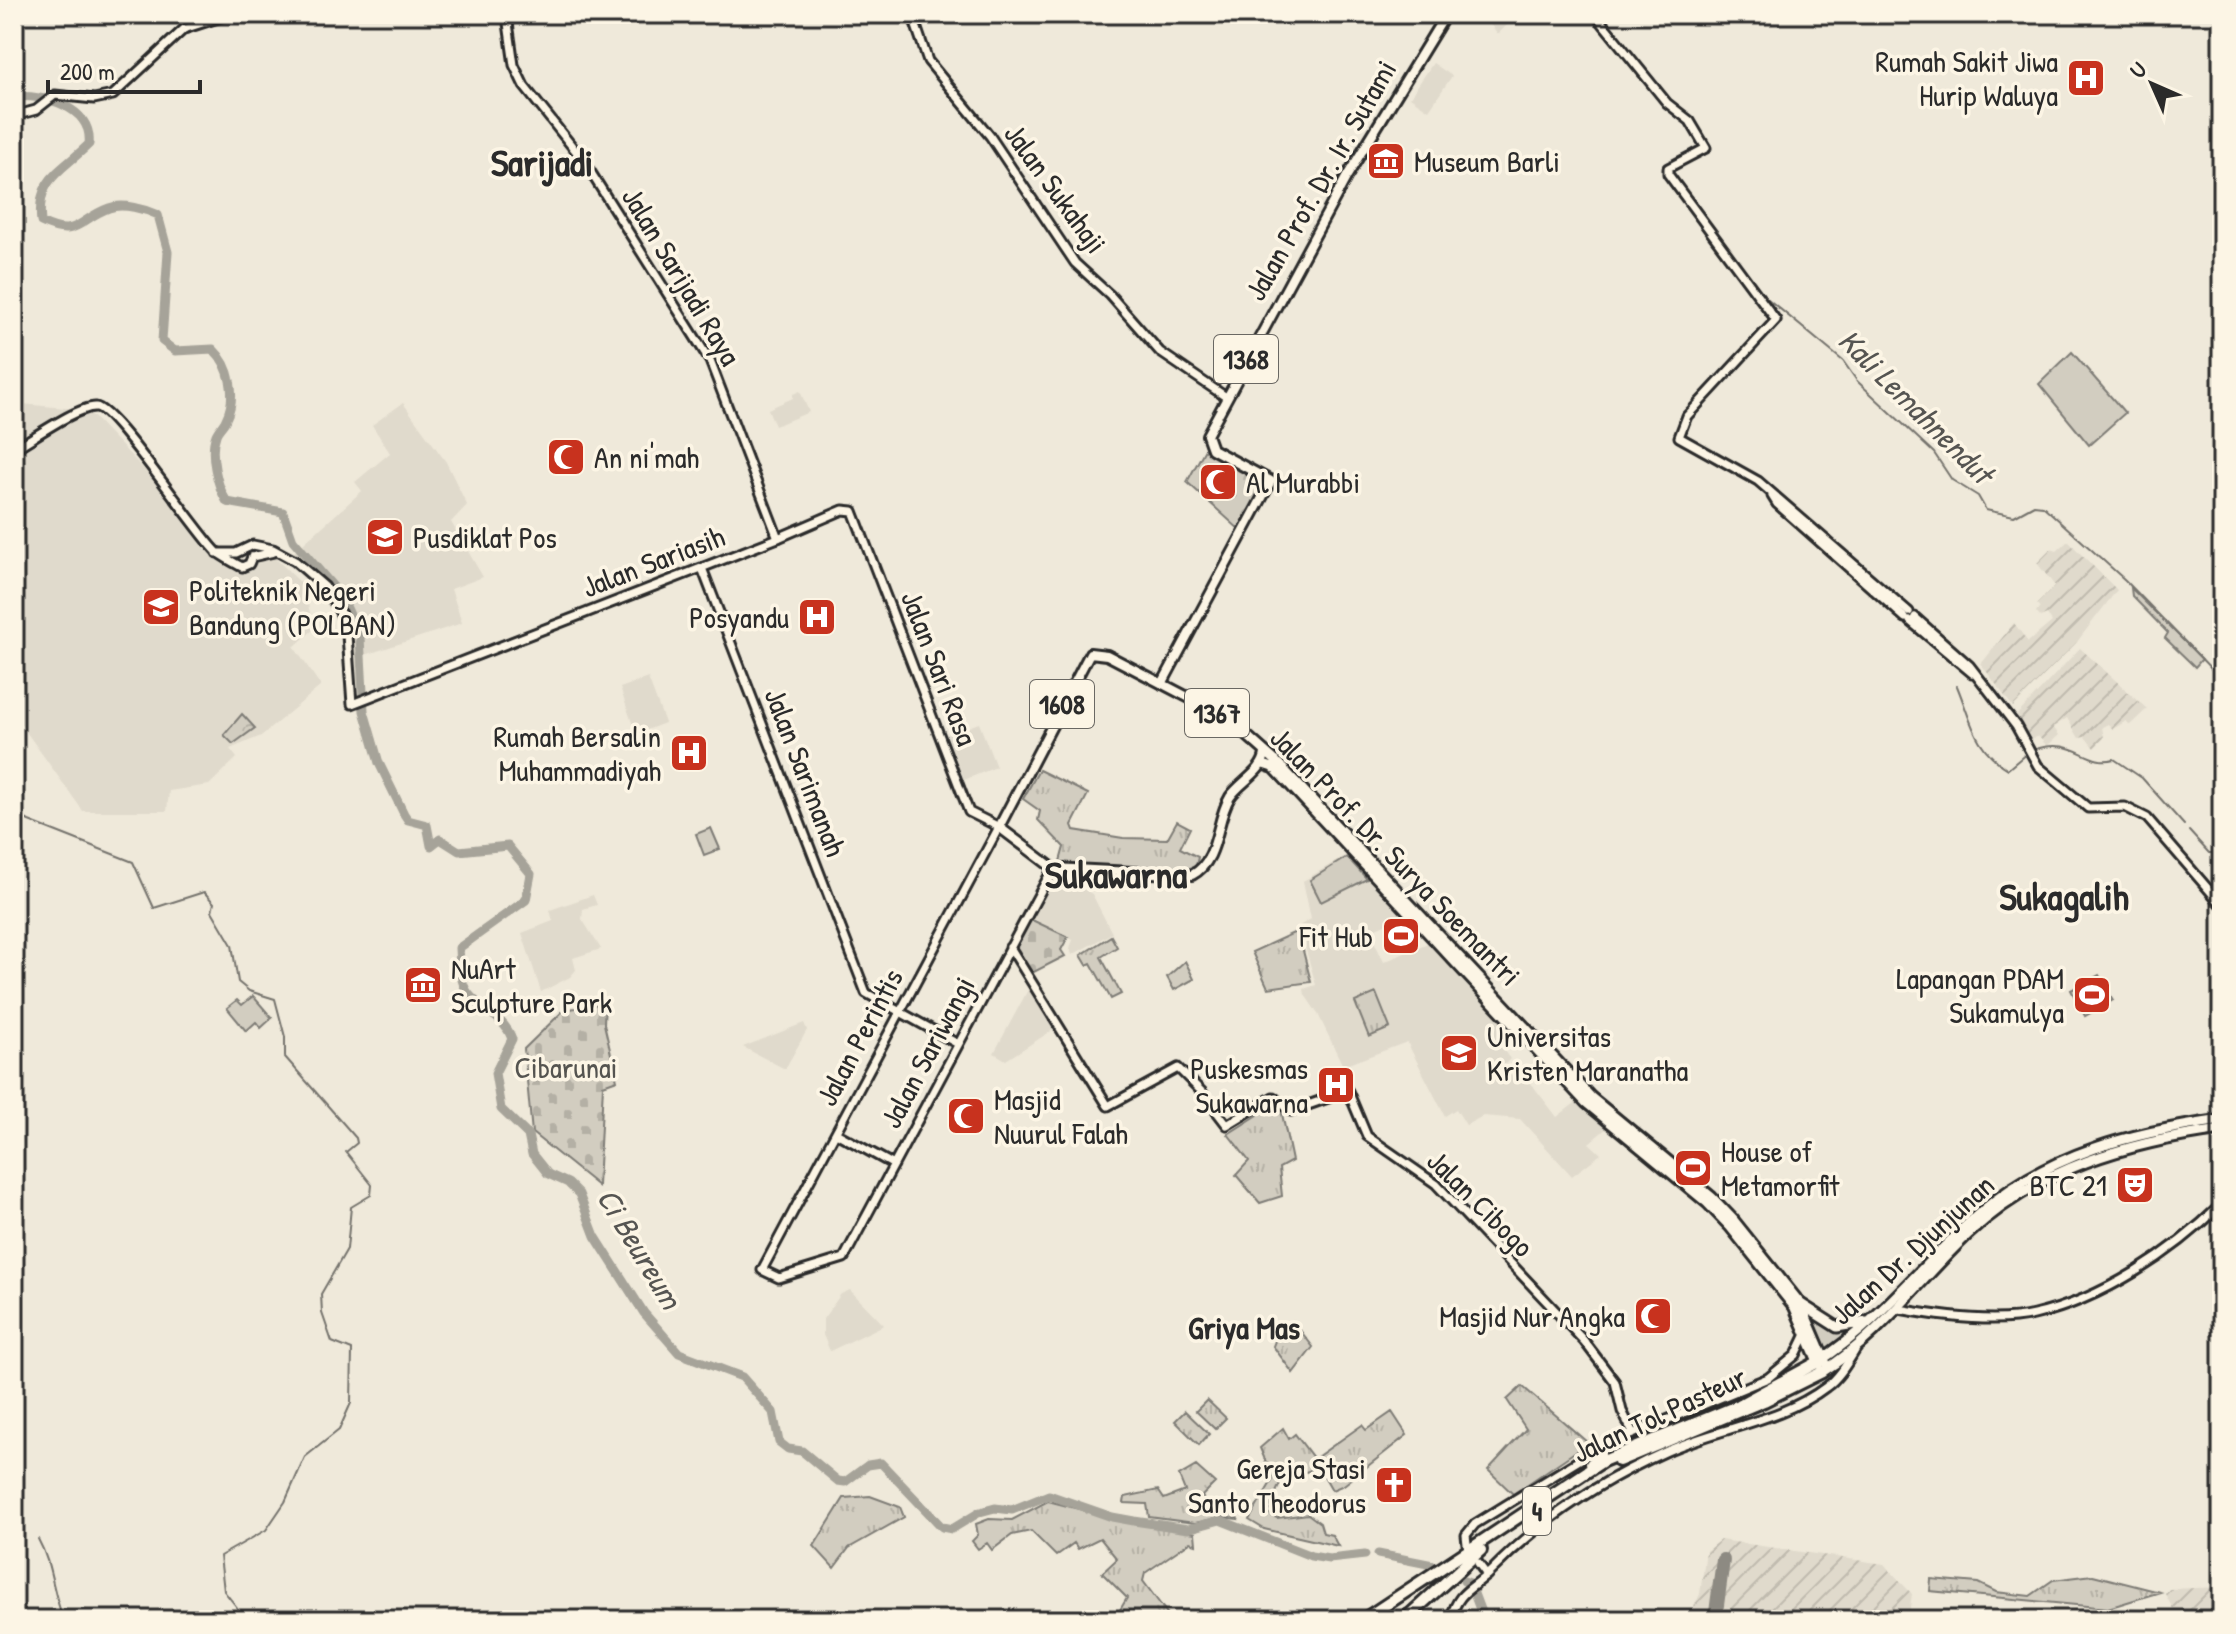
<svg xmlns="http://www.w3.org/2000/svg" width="2236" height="1634" viewBox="0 0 2236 1634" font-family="'Patrick Hand',sans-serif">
	<defs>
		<pattern id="industrial-furrows" width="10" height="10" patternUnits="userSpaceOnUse" patternTransform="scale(2)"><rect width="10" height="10" fill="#e0dacc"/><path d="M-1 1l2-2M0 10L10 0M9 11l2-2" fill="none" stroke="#c0bbaf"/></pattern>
		<pattern id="grass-tufts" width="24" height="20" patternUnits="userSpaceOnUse" patternTransform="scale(2)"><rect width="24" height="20" fill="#d2cdc0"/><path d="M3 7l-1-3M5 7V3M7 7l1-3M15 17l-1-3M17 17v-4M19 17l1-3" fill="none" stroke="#b4b0a5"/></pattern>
		<pattern id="forest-firs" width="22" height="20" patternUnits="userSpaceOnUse" patternTransform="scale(2)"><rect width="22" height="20" fill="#d2cdc0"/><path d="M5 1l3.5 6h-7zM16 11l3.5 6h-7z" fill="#b4b0a5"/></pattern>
		<pattern id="cemetery-stones" width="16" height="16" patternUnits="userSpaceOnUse" patternTransform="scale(2)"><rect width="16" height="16" fill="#d2cdc0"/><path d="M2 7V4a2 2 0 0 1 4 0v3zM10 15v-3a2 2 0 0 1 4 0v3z" fill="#b4b0a5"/></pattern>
		<pattern id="park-crowns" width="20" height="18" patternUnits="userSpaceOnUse" patternTransform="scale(2)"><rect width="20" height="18" fill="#d2cdc0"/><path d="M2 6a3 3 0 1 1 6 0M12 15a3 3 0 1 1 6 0" fill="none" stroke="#b4b0a5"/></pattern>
	</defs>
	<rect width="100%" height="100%" fill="#efe9da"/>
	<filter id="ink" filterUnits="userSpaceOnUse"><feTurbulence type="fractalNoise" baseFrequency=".0125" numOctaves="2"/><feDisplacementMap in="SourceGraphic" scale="16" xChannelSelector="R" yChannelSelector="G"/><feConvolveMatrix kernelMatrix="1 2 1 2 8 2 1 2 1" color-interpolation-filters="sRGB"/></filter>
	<g filter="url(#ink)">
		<path fill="#e0dacc" d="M1482,14H1514L1516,16L1498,34Z
			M1433,63L1452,76L1429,110L1410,97Z
			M800,391L809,412L775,426L768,409L793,398V394Z
			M403,403L446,462L467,505L451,522L483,577L451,589L462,623L356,658L351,630L336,595L317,571L293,553L362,491L355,482L390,453L372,425Z
			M22,404L87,410L240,569L274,557L303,585L314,629L294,647L321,686L261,736L230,749L237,758L209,785L169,791L167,811H83L14,715V414Z
			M648,678L665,723L636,734L620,688Z
			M979,723L996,767L964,780L947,735Z
			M1348,854L1406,915L1369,931L1384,962L1430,942L1516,1035L1501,1047L1510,1059L1504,1065L1519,1084L1527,1078L1557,1117L1579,1100L1608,1127L1589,1143L1601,1154L1572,1176L1520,1119L1483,1116L1466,1125L1456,1109L1445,1116L1407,1042L1343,1066L1318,1014L1305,995L1304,989L1316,985L1299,926L1311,919L1303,881Z
			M1056,875L1092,894L1112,933L1072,955L1070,948L1073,940L1033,918Z
			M593,895L597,905L583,909L582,919L601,949L573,958L576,970L570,977L541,992L522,933L553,921L550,910Z
			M1030,986L1056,1028L1006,1060L994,1053Z
			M804,1023L807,1030L785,1069L743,1047Z
			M850,1290L884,1325L830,1351L823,1335V1319L841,1294Z
			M1921,1614L1975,1616V1620H1910L1911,1615Z"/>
		<path fill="url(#industrial-furrows)" d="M2068,541L2117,590L2076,643L2013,707L1981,664L2014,623L2028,642L2052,622L2047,614L2040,617L2036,612L2040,608L2037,604L2055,586L2037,563L2051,549L2057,551Z
			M2080,648L2147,709L2130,725L2126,721L2113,729L2108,724L2102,727L2104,738L2094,748L2085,737L2079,738L2067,718L2053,727L2059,735L2047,746L2038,736L2031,740L2015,717Z
			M1720,1540L1884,1564L1912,1594L1908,1620H1688L1700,1594L1706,1551Z
			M2222,1587V1620H2179L2165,1594L2169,1589Z"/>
		<path fill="url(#grass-tufts)" stroke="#7e7c76" stroke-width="2" d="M1039,770L1088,794L1072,825L1074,830L1123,838L1167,839L1177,821L1190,828L1180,848L1198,857L1196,866L1181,871L1059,865L1064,847L1038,820L1040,811L1023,799Z
			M1298,931L1311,982L1268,988L1252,952Z
			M1111,936L1117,947L1101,957L1121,994L1111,999L1091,963L1087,965L1081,955Z
			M1185,961L1194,979L1174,990L1167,977Z
			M1376,993L1390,1028L1369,1037L1355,1002Z
			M1269,1108L1281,1109L1292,1161L1279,1168L1282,1196L1260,1203L1236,1175L1249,1161L1228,1134Z
			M1293,1321L1313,1347L1293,1373L1273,1346L1279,1331Z
			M1522,1386L1588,1443L1513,1494L1488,1470L1526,1429L1507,1400Z
			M1207,1400L1226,1418L1215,1429L1196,1411Z
			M1185,1411L1209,1434L1199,1445L1175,1421Z
			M1392,1412L1407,1435L1344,1485L1332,1490L1319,1467L1281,1481L1267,1513L1277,1518L1308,1514L1320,1523L1323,1533L1332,1535L1338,1546L1264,1529L1249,1520L1273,1479L1260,1448L1283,1428L1289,1439L1295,1434L1314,1459L1362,1425L1366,1430Z
			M1196,1466L1215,1483L1202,1496L1209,1511L1232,1508L1238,1519L1221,1517L1195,1523L1149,1517L1147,1504L1124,1503L1125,1497L1158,1490L1164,1499L1185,1491L1179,1476Z
			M870,1496L900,1507L904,1517L849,1548L834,1568L814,1546L844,1498Z
			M1048,1501L1121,1520L1195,1533L1196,1544L1190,1542L1145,1573L1143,1581L1172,1620H1114L1127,1598L1102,1573L1117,1559L1100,1538L1078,1549L1074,1543L1056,1556L1031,1531L1012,1535L992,1550L987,1543L978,1549L972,1541L978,1535L976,1524L989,1519L1012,1520Z
			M2093,1575L2160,1592L2108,1608L1930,1591L1931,1579L1978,1583L1996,1592L2030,1596L2053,1580Z"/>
		<path fill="url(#forest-firs)" stroke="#7e7c76" stroke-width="2" d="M2131,588L2202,659L2195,667L2165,638L2168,633L2132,596Z"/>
		<path fill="url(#cemetery-stones)" stroke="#7e7c76" stroke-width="2" d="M1030,919L1068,937L1061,950L1065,956L1030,974L1015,950Z
			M605,1003L604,1024L617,1080L603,1085L598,1186L532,1133L524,1049L564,1010Z"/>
		<path fill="url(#park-crowns)" stroke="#7e7c76" stroke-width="2" d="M1205,449L1267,482L1241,531L1187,482Z
			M242,714L255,728L233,744L224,735Z"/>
		<path fill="#d2cdc0" stroke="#7e7c76" stroke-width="2" d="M2072,352L2125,413L2089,445L2039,384Z
			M711,828L720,849L704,855L696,834Z
			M1347,857L1367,879L1321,902L1310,880Z
			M2099,975L2113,1000L2085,1016L2071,990Z
			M253,996L272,1018L261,1028L256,1022L246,1031L227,1008L237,1000L242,1005Z
			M1813,1318L1848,1334L1826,1349Z"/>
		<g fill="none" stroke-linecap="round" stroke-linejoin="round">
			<path stroke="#75736d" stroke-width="2" d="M1732,253L1737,262
				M1757,290L1843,361L1857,381L1934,453L1952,480L1978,496L1986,510L2014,516L2034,505L2043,506L2125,580L2222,680
				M1957,686C1972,722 1973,747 2008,769L2027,753
				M2033,750C2075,735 2086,767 2114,759L2142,778L2184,825
				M14,804L18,815L29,821L133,862L154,908L204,892L214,903L212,911L232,945L238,982L249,991L275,999L285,1037V1057L356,1138L357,1143L346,1152L372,1185L371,1195L351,1207L347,1249L321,1294L322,1313L332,1342L352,1350L351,1403L339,1430L305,1457L285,1502L266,1530L220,1556L224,1591L247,1620
				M2189,831L2209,853H2222
				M38,1539C53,1566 52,1593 64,1620"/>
			<path stroke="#a6a399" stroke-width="9" d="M14,97C44,94 93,107 89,144C61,172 36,178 41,222C78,240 78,219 109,208C123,203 145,209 158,215L168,252L162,341L175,351L213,349C231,366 237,397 226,419C224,425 218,429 216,435C209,453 217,486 227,502L283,512L293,540L342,597L360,637L364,711L379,763L404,814L408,820L427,825L431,846L440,839L459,851L508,846L531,874L526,900L459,948C460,963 459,980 468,993C482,1011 504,1016 512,1039L495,1073L501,1109L528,1135L532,1154L548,1174L568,1183L579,1194L595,1236L644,1313L679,1353L742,1377L773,1412L779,1442L788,1449L802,1451L838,1481L845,1482L868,1465L881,1463L942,1527L952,1529L980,1512L995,1508L1012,1510L1049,1495L1112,1517L1134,1521L1188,1529L1220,1520L1311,1556L1329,1559L1365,1555
				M1378,1554L1433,1565
				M1464,1581L1470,1583L1484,1620"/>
			<path stroke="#8d8a82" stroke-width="14" d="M1715,1620L1723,1560"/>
			<defs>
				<path id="tertiary" d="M912,14L928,61L990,136L1075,263L1110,295L1160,352L1226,397
					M1595,14L1667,103L1690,121L1706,148L1668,168V174L1776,320L1687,416L1679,437L1758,481L1909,612
					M14,449C32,439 78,406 96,407C114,408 196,532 217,552C220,555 238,565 242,567L249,564L252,557
					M1772,496L1777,504L1905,618
					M217,553H236L253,545L273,549L295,561L325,587L341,614L347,635L352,704L778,538
					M252,557L274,552
					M702,568L866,993L958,1044
					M1915,617L1969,665L2016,726L2038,766L2088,808L2125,807L2147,818L2222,905
					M1910,621L1972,673
					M999,827L762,1270L779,1278L844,1258L1053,868
					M1010,947L1108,1106L1178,1068L1201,1091L1227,1125L1273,1097L1291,1111L1348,1091L1367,1136L1436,1184L1584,1341L1615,1382L1622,1411L1632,1431
					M836,1133L894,1165
					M1899,1309C1938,1316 1996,1324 2034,1315C2103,1299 2172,1253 2222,1204"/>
				<path id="secondary" d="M517,14L508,23L514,65L524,86L583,160L710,361L778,538L843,510L853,511L969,812L999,827
					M14,116L36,110L55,95L94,99L113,95L184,29L230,14
					M1467,1544L1466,1535L1475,1524L1599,1448L1768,1378L1796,1355L1807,1332
					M1478,1563L1487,1575
					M1450,1620C1459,1589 1471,1591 1491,1571C1541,1520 1602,1480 1667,1451C1718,1428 1782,1421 1826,1387C1839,1378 1848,1362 1856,1349"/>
				<path id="primary" d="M1162,684L1271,481L1212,449L1207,435L1347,176L1446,14
					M1265,753C1264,771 1240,782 1230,797C1215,821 1220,860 1192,875L1053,868L999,827L1090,653L1107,655L1226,717L1279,764L1591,1097L1712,1197L1733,1219L1801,1304L1828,1367
					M1262,764L1274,768L1586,1103L1707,1203L1730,1227L1794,1307L1819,1365"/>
				<path id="trunk" d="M1801,1304L1837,1327L1866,1322
					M1818,1362C1881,1321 1924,1262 1980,1213C2049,1153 2134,1132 2222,1120
					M1822,1372C1881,1335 1918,1281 1968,1234C2038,1168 2129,1142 2222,1130"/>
				<path id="motorway" d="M1619,1461L1764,1401L1822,1372
					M1591,1464L1600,1455L1599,1448
					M1363,1620L1603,1461L1739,1405L1818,1362
					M1404,1620L1481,1550"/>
			</defs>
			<use href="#tertiary" stroke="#2b2b2b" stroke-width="13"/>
			<use href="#secondary" stroke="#2b2b2b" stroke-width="13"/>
			<use href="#primary" stroke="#2b2b2b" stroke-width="14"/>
			<use href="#trunk" stroke="#2b2b2b" stroke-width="15"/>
			<use href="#motorway" stroke="#2b2b2b" stroke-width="16"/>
			<use href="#tertiary" stroke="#fcf5e5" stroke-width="7"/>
			<use href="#secondary" stroke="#fcf5e5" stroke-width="7"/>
			<use href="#primary" stroke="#fcf5e5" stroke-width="8"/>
			<use href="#trunk" stroke="#fcf5e5" stroke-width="9"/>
			<use href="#motorway" stroke="#fcf5e5" stroke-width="10"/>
		</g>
	</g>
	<defs>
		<symbol id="hospital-square" viewBox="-11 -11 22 22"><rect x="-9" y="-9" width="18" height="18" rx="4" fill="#c8321e" stroke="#fcf5e5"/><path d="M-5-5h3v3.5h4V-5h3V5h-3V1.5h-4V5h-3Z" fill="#fff"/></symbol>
		<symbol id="museum-square" viewBox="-11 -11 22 22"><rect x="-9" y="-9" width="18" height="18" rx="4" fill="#c8321e" stroke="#fcf5e5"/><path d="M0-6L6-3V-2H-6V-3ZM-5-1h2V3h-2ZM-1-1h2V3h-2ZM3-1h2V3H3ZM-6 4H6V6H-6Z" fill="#fff"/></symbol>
		<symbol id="mosque-square" viewBox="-11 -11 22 22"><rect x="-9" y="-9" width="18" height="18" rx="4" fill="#c8321e" stroke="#fcf5e5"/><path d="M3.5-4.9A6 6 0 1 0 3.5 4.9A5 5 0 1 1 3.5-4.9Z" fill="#fff"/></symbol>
		<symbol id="university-square" viewBox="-11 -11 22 22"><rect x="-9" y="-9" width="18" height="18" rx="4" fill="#c8321e" stroke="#fcf5e5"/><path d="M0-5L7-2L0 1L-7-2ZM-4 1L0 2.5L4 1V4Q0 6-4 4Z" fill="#fff"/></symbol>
		<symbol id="stadium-square" viewBox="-11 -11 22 22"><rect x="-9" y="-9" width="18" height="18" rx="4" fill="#c8321e" stroke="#fcf5e5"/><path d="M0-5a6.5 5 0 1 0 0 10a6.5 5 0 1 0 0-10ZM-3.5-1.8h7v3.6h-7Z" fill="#fff"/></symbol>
		<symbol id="theatre-square" viewBox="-11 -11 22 22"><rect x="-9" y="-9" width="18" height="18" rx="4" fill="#c8321e" stroke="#fcf5e5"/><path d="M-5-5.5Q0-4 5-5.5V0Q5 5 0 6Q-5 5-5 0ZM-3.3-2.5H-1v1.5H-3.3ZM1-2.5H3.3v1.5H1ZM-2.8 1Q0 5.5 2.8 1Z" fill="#fff"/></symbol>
		<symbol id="church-square" viewBox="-11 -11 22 22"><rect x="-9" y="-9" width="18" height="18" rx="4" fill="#c8321e" stroke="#fcf5e5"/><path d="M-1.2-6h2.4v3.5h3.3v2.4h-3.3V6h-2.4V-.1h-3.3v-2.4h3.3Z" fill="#fff"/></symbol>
	</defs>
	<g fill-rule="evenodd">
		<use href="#hospital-square" x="2064" y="56" width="44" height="44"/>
		<use href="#museum-square" x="1364" y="139" width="44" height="44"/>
		<use href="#mosque-square" x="544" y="435" width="44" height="44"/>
		<use href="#mosque-square" x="1196" y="460" width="44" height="44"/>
		<use href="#university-square" x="363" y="515" width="44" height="44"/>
		<use href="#university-square" x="139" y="585" width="44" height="44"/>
		<use href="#hospital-square" x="795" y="595" width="44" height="44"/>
		<use href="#hospital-square" x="667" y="731" width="44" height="44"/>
		<use href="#stadium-square" x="1379" y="914" width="44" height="44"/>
		<use href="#museum-square" x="401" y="963" width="44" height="44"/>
		<use href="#stadium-square" x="2070" y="973" width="44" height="44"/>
		<use href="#university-square" x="1437" y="1031" width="44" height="44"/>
		<use href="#hospital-square" x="1314" y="1063" width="44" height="44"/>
		<use href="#mosque-square" x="944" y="1094" width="44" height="44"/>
		<use href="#stadium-square" x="1671" y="1146" width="44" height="44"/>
		<use href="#theatre-square" x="2113" y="1163" width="44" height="44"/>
		<use href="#mosque-square" x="1631" y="1294" width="44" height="44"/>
		<use href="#church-square" x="1372" y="1463" width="44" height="44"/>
	</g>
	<g text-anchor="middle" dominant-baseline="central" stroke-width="7" stroke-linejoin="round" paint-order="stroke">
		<g fill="#fcf5e5" stroke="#6a6863" stroke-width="2">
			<rect x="1214" y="335" width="64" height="48" rx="6"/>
			<rect x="1030" y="680" width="64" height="48" rx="6"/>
			<rect x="1185" y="689" width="64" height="48" rx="6"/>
			<rect x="1523" y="1487" width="28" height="48" rx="6"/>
		</g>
		<g font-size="28" font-weight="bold" fill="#2b2b2b">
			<text x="1246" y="359">1368</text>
			<text x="1062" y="704">1608</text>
			<text x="1217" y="713">1367</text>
			<text x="1537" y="1511">4</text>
		</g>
		<g font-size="30" fill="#2b2b2b" stroke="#fcf5e5" text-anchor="end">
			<text x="2058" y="61">Rumah Sakit Jiwa<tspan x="2058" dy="34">Hurip Waluya</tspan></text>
			<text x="1414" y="161" text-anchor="start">Museum Barli</text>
			<text x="594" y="457" text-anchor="start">An ni'mah</text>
			<text x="1246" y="482" text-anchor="start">Al Murabbi</text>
			<text x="413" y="537" text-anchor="start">Pusdiklat Pos</text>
			<text x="189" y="590" text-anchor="start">Politeknik Negeri<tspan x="189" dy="34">Bandung (POLBAN)</tspan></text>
			<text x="789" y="617">Posyandu</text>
			<text x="661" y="736">Rumah Bersalin<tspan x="661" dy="34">Muhammadiyah</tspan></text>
			<text x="1373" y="936">Fit Hub</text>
			<text x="451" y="968" text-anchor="start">NuArt<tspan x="451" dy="34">Sculpture Park</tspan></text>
			<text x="2064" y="978">Lapangan PDAM<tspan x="2064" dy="34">Sukamulya</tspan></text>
			<text x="1487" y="1036" text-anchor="start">Universitas<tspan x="1487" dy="34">Kristen Maranatha</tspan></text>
			<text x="1308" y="1068">Puskesmas<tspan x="1308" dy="34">Sukawarna</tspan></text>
			<text x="994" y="1099" text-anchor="start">Masjid<tspan x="994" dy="34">Nuurul Falah</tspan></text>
			<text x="1721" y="1151" text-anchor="start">House of<tspan x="1721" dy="34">Metamorfit</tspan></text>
			<text x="2107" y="1185">BTC 21</text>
			<text x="1625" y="1316">Masjid Nur Angka</text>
			<text x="1366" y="1468">Gereja Stasi<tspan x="1366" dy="34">Santo Theodorus</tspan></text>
		</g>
		<g font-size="30" fill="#2b2b2b" stroke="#fcf5e5">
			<text transform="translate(1320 180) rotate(-60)">Jalan Prof. Dr. Ir. Sutami</text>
			<text transform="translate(1056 188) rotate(54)">Jalan Sukahaji</text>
			<text transform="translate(682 276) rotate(59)">Jalan Sarijadi Raya</text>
			<text transform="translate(653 561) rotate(-21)">Jalan Sariasih</text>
			<text transform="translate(940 668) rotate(69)">Jalan Sari Rasa</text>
			<text transform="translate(806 772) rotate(69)">Jalan Sarimanah</text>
			<text transform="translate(1396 856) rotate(46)">Jalan Prof. Dr. Surya Soemantri</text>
			<text transform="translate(859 1037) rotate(-62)">Jalan Perintis</text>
			<text transform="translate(927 1052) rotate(-62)">Jalan Sariwangi</text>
			<text transform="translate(1481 1203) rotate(45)">Jalan Cibogo</text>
			<text transform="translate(1912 1249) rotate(-42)">Jalan Dr. Djunjunan</text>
			<text transform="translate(1659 1414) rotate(-25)">Jalan Tol Pasteur</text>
		</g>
		<g font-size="30" fill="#555450" stroke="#fcf5e5">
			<text x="566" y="1067">Cibarunai</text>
		</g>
		<g font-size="32" font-style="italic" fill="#565552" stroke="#fcf5e5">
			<text transform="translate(1916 406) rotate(45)">Kali Lemahnendut</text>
			<text transform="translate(640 1248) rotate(59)">Ci Beureum</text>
		</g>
		<g font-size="32" font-weight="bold" fill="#2b2b2b" stroke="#fcf5e5">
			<text x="1244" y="1327">Griya Mas</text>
		</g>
		<g font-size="38" font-weight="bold" fill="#2b2b2b" stroke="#fcf5e5">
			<text x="542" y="162">Sarijadi</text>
			<text x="1116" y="874">Sukawarna</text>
			<text x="2064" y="896">Sukagalih</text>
		</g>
	</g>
	<rect width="2236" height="1634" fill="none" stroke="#fcf5e5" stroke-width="48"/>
	<rect x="24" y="24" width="2188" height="1586" fill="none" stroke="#2b2b2b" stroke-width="3" filter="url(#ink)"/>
	<g transform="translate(2152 84) rotate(315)" stroke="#fcf5e5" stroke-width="6" paint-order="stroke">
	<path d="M0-6L14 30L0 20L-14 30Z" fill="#2b2b2b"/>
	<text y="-12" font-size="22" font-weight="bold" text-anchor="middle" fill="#2b2b2b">U</text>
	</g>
	<path d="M48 80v12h152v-12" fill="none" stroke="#2b2b2b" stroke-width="4"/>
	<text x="60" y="80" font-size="24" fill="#2b2b2b" stroke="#fcf5e5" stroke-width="6" paint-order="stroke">200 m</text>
</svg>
